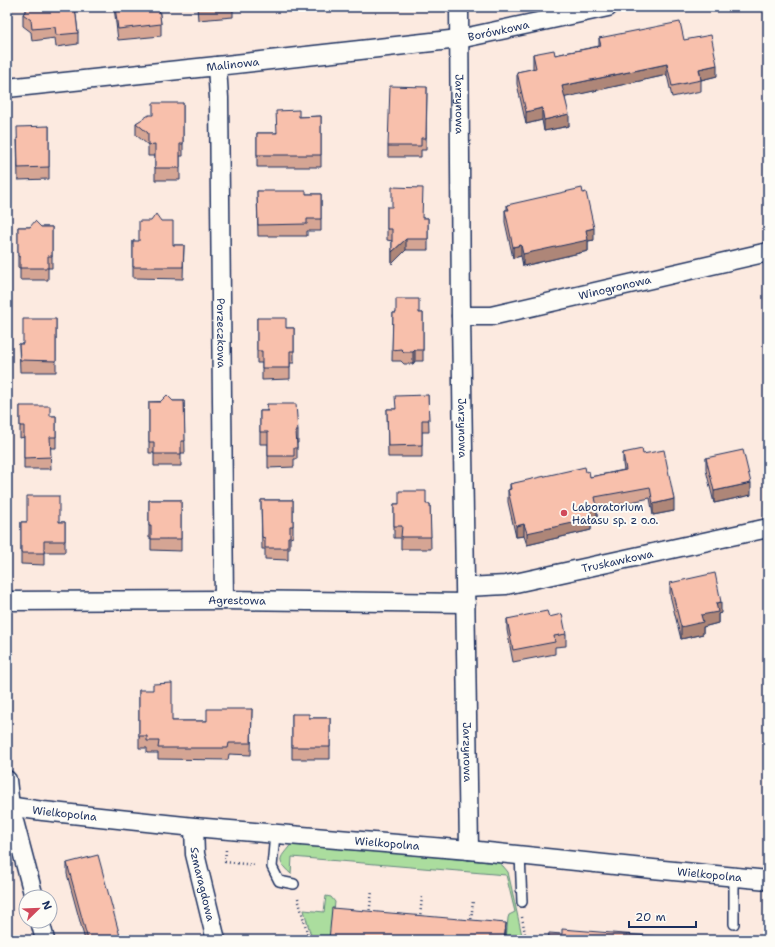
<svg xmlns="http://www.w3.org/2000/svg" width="775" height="947" viewBox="0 0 775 947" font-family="'Shantell Sans',sans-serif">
	<rect width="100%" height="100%" fill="#fceae0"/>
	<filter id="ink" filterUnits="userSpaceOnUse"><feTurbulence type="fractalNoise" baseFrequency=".025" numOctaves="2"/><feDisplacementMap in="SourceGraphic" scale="8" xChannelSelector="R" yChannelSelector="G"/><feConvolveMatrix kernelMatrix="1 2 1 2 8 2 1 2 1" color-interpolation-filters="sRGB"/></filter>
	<g filter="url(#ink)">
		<path fill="#abdd9e" stroke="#63867e" d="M292,843L499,863L503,866L508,872L523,940H506L508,918L509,915L515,912L506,875L292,857L291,874C274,859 281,858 292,843Z
			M326,896L331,897L335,902L331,940H312L304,910L324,912Z"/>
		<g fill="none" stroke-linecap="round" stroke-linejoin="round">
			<defs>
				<path id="lane" d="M275,834L272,867L279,881L294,884
					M520,855L522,902
					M734,924V876"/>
				<g id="street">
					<path id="s1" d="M459,7L461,316L469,850"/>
					<path id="s2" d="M217,66L219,98L224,600"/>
					<path id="s3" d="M7,88L217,66L459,39L608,7"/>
					<path id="s4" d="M461,316H491L768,252"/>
					<path id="s5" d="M466,587L506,585L768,528"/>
					<path id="s6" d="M7,601L224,600L466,603"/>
					<path d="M7,780L10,806L34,897"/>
					<path id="s7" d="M7,806L43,811L194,827L469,850L653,869L768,880"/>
					<path id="s8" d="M194,827L195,854L216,940"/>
					<path d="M40,921L45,940"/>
				</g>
			</defs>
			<use href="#lane" stroke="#1b2f5e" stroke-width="12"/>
			<use href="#street" stroke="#1b2f5e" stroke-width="21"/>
			<path stroke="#1b2f5e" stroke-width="2.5" stroke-dasharray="1 3" stroke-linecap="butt" d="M226,850L225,862L256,865
				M298,898L309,940
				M369,914L372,891
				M522,917L526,940
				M420,918L422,896
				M471,923L473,900"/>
			<use href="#lane" stroke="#fdfcf7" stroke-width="9"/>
			<use href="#street" stroke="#fdfcf7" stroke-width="18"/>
		</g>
		<path fill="#d5a594" stroke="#1b2f5e" d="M28,7H75L78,33V44L56,47L55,38L32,41L31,32L23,26V14L28,8Z
			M114,7H159L161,24V36L118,40Z
			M197,7H245V9H233V17L198,20Z
			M289,7H327V10L289,9Z
			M599,38L684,40L717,76L701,80V91L672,97L667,75L565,97L569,126L544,131L542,120L526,124L517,84V72L533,69V54L555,55L599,46Z
			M427,87L426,150H421V157H388V146Z
			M183,103V156H180V180H155V156H148V145L136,135V123L153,115Z
			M321,116V167H257V133H276L299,117Z
			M49,126V179L18,180L17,138Z
			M257,191L306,194H321V231H307V236H258Z
			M507,205L594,240L588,241V251L523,266L521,256L513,258L505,222V210H507Z
			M387,207L422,218H428V250H406L392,264V241L387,240Z
			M18,227H52V268H48V280H20V268H18Z
			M133,241L173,245H184L183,279L133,278Z
			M393,313H423V361H415L413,364H404L401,361H392Z
			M257,318L286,328H294V363H290V379L262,380V363H257Z
			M56,319V372H20L19,344H23Z
			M428,395L429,432H422V457H388L387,409H396Z
			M173,401H184L185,453H181V466H154V453H149V402Z
			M267,404L298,431V443H297V459H294V467L268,468V444H260V411H267Z
			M20,406L50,416H56V448H50L51,469H24V437L20,438Z
			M623,453L643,454L674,511L653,515L650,498L597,509V519L591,520V530L527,545L524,536L516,537L508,502V490L510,489V484L586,472L590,477L624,470L623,464Z
			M706,458L751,495L714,503L706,470Z
			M149,500H181V551L151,550V538H149Z
			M261,500H293V537L290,538V549H288V560L265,559V549H262Z
			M394,504H430L431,549H401V538H394Z
			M21,522H65V552H44V565L21,564Z
			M670,583L721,613L718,614V623L703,627V634L681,639L670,595Z
			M549,617L566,634V646L555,647V654L513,662L507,630V619Z
			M139,690L172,721H207L252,709L251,755L229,754L228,760L158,759V753H147V748H139Z
			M292,714L309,718H330V759H292Z
			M67,863L121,940H85L67,874Z"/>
		<path fill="#ae8678" stroke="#1b2f5e" d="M667,64V75L562,98V86Z
			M717,65V76L701,80L699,69Z
			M542,108V120L526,124V112Z
			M569,114V126L544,131V120Z
			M594,228V240L588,241V251L523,266V254L586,230Z
			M406,239V250L392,264V252Z
			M521,245V256L513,258V247Z
			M415,350V361L413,364V352Z
			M751,483V495L714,503V491Z
			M674,499V511L653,515V504Z
			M597,507V519L591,520V530L527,545V533L589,509Z
			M524,524V536L516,537V526Z
			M721,602V613L718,614V623L703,627V634L681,639V627L701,615L716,603Z
			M506,923V940H504Z"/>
		<path fill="#f8c0ac" stroke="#1b2f5e" d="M29,7H75L78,33L56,35L55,27L32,29L31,20L23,14Z
			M115,7H159L161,24L118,29Z
			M197,7H215L198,8Z
			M680,22L684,40L711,35L717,65L699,69L701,80L672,86L667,64L562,86L569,114L544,120L542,108L526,112L517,72L536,68L533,54L554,50L555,55L601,46L599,38Z
			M390,86L427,87L426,138H421V146H388Z
			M153,103H183V144H180V168H155V144L148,145V133L136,123L149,115H153Z
			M299,110V117L321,116V155H257V133H277L276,111Z
			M49,126V167L18,168L17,127Z
			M392,187L423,188L422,218H428V239H406L392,252V229H387V207H392Z
			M582,188L583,193L586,192L594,228L586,230L588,240L523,254L521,245L513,247L505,210H509L507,205Z
			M257,191H306V194H321V219H307V224L258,225Z
			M156,214L161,221H173V245H184L183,267H133V241H139V221H151Z
			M35,221L41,227H52V256H48V268H20V257L18,256V227H30Z
			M396,299H419V313H423V350H415L413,352H404L401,349L392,350L393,313H396Z
			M257,318H286V328H294V351H290V368H262V351H257Z
			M23,319H56V361L20,360L19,344H23Z
			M167,395L173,401H184L185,441H181V454H154V442H149V402H160Z
			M428,395L429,420H422V445L388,446L387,409H396L395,396Z
			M267,404H296L298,431H296L297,448H294V456H268V432H260V411H268Z
			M20,406H50V416H56V437H50L51,457L24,458V426H20Z
			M642,449L643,454L664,450L674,499L653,504L650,487L595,497L597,507L589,509L591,519L527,533L524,524L516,526L508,490L511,489L510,484L585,467L586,472L589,471L590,477L626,470L623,453Z
			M743,450L751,483L714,491L706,458Z
			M399,491H426V504H430L431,537H401L402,526H394V504H399Z
			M27,496H59V522H65V541H44V553H21V522H27Z
			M149,500H181V539H151V526H149Z
			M261,500H293V526H290V537H288V548H265V538L262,537Z
			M715,573L721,602L716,603L718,612L701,615L703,622L681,627L670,583Z
			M547,611L549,617L562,614L566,634L554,636L555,642L513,650L507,619Z
			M172,683V721H207V709H252L251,743H229L228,748H158L159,741H147V736H139V690H153V684Z
			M292,714H309V718H330V747H292Z
			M98,855L121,940H88L67,863Z
			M332,908L506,923L504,940H329Z
			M562,929L698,940H548L549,933L562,934Z"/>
	</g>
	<circle fill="#d1495b" stroke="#fdfcf7" stroke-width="1.5" cx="564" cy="513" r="4"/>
	<g text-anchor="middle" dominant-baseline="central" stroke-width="4" stroke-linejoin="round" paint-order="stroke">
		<g font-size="11" fill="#1b2f5e" stroke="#fdfcf7">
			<text stroke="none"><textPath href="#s3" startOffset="495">Borówkowa</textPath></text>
			<text stroke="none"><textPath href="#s3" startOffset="227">Malinowa</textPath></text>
			<text stroke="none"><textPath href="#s1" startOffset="97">Jarzynowa</textPath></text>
			<text stroke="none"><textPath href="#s4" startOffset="157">Winogronowa</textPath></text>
			<text stroke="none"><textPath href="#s2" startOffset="267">Porzeczkowa</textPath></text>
			<text stroke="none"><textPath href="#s1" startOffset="421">Jarzynowa</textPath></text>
			<text stroke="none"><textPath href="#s5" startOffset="154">Truskawkowa</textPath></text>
			<text stroke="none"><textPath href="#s6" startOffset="230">Agrestowa</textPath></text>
			<text stroke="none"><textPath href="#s1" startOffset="745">Jarzynowa</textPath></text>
			<text stroke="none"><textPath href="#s7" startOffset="58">Wielkopolna</textPath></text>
			<text stroke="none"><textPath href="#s7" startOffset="382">Wielkopolna</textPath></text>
			<text stroke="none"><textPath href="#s7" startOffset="706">Wielkopolna</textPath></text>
			<text stroke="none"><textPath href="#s8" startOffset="58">Szmaragdowa</textPath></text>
		</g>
		<g font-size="11" fill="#1b2f5e" stroke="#fdfcf7" text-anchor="start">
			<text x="572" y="507">Laboratorium<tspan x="572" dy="13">Hałasu sp. z o.o.</tspan></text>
		</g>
	</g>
	<rect width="775" height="947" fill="none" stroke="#fdfcf7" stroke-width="24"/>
	<rect x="12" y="12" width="751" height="923" fill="none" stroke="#1b2f5e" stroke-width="1.5" filter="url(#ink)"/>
	<g transform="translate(38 909) rotate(67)"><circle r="19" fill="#fdfcf7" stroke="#a3aaba"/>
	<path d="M0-3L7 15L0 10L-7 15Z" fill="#d1495b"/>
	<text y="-6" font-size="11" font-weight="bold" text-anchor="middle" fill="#1b2f5e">N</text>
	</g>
	<path d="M629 921v6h67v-6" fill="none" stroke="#1b2f5e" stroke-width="2"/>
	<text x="635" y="921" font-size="12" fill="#1b2f5e" stroke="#fdfcf7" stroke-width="3" paint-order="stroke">20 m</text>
</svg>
